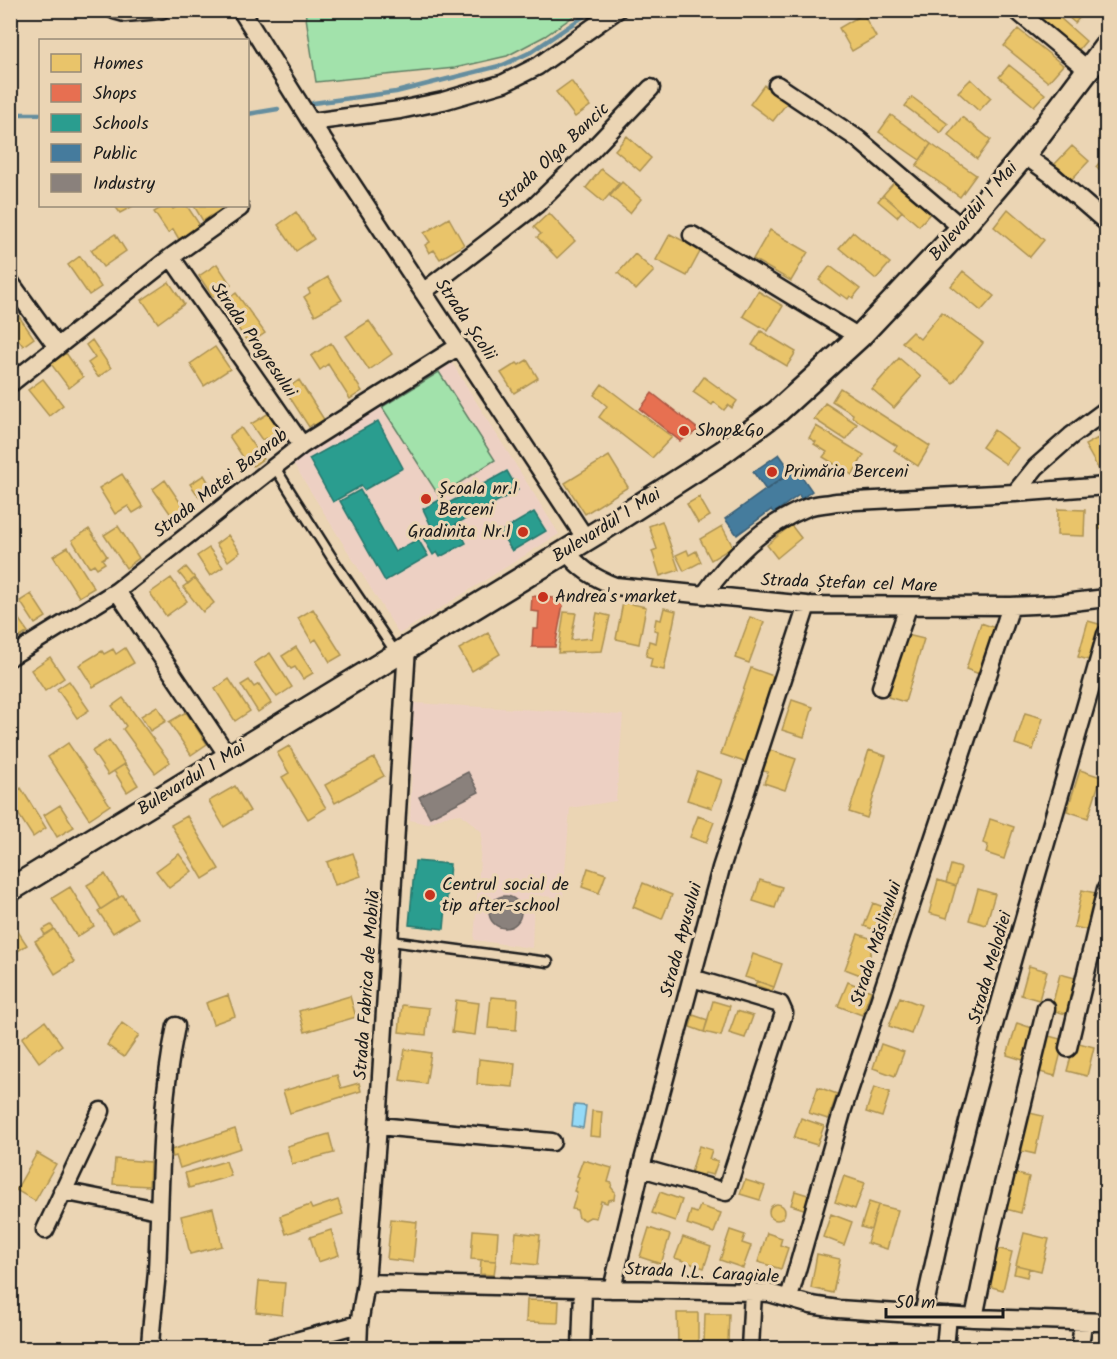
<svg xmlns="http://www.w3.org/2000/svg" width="1117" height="1359" viewBox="0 0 1117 1359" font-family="Kalam,sans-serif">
	<rect width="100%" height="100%" fill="#ebd5b4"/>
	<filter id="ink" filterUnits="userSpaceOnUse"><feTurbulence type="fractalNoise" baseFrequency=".0167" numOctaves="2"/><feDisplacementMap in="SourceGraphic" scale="12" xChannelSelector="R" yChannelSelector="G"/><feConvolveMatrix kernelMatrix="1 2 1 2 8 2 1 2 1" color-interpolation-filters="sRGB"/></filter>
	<g filter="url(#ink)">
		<path fill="#edd0c3" d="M452,363L559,534L399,634L293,463Z
			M414,703L623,715L616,801L570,808L563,898L534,895L532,948L474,940L482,832L461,814L445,816L427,824L410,820Z"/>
		<path fill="#a2e2ab" stroke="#5f7f64" stroke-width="1.5" d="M305,11V10L581,11L545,36L507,56L455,68L316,82Z
			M439,372L495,460L439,496L382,407Z"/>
		<path fill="#95daf7" stroke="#658e9f" stroke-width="1.5" d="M574,1105L586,1106L583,1128L572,1126Z"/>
		<path fill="#e9c46a" stroke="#ac9253" stroke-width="1.5" d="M1048,10H1051L1086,41L1075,54L1037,23Z
			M1060,10H1086L1075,23Z
			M863,14L876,37L852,51L839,28Z
			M1018,29L1063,65L1048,82L1004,46Z
			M1009,65L1045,94L1034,106L999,77Z
			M971,79L991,98L979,111L958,92Z
			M571,81L590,106L575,117L556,92Z
			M764,85L787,103L773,121L750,104Z
			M912,97L948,124L941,133L905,106Z
			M891,115L931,144L920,160L879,132Z
			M962,117L991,140L977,159L948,135Z
			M1106,127V145L1098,138Z
			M627,136L651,158L640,171L615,150Z
			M931,144L976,175L960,197L916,166Z
			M1072,146L1089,161L1071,180L1054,165Z
			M1106,154V177L1096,167Z
			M601,169L619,183L603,202L586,188Z
			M897,179L933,210L919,226L883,195Z
			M622,182L641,199L630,213L610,196Z
			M883,195L902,211L897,217L878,201Z
			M115,206H133L120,213Z
			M164,206H171L173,209L178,206H187L201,227L180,241L173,229L168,233L154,212Z
			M194,206H222L224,208L203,221Z
			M1008,209L1044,240L1030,257L994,227Z
			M296,212L314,239L296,251L278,225Z
			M549,213L575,241L557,258L537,237L541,234L534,227Z
			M449,218L464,245L440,259L434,250L429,253L425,245L430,242L424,233Z
			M770,230L808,252L791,281L753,259Z
			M853,232L890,263L876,279L839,248Z
			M115,234L126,251L103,267L91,250Z
			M670,234L701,250L687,276L656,260Z
			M635,254L654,271L636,290L618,273Z
			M80,256L101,287L89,295L68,265Z
			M217,264L231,285L213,297L199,276Z
			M830,266L860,289L853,298L850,296L848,299L841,294L840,296L819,280Z
			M963,271L994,296L981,311L951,286Z
			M328,277L342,300L315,315L304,297L310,293L308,289Z
			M169,282L184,304L158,323L142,300Z
			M758,291L783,306L768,331L743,316Z
			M236,293L265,333L249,344L221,304Z
			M1106,301V325L1101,320L1106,313L1100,308Z
			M942,312L983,343L953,383L902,342L912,332L920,339Z
			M18,315L34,338L23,346L10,328V321Z
			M369,321L392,354L369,370L346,336Z
			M761,331L796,352L787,366L752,345Z
			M92,340L111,368L98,377L88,363L95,358L86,345Z
			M331,343L362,391L350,399L328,364L320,370L311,356Z
			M215,347L230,369L204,386L190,364Z
			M66,353L83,377L69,388L51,364Z
			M899,358L921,377L894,408L872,389Z
			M527,360L538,378L514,393L501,373L517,363L519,365Z
			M704,377L737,401L732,408L728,405L724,410L714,402L712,405L693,392Z
			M43,379L63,405L49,416L28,390Z
			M299,380L325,421L316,427L313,424L309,427L285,390Z
			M602,384L672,437L652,458L599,417L607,406L594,395Z
			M840,388L930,446L918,466L894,450L897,446L852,417L853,414L832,401Z
			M825,403L857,424L846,440L814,419Z
			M269,413L285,436L271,446L266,438L262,440L251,424Z
			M816,426L864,455L852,475L823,457L827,452L814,444L816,442L809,438Z
			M241,428L263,459L253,466L248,458L245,460L229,436Z
			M994,430L1018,448L1006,464L982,447Z
			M1098,438L1106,453V466L1099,470L1085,445Z
			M609,456L628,487L585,514L565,483Z
			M122,474L143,507L133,513L128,506L115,514L99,488Z
			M204,475L212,488L199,497L190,484Z
			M165,480L184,508L172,516L153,489Z
			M699,497L710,516L698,523L687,504Z
			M1100,506H1106V529H1099Z
			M1058,509L1085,510L1084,536L1057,535Z
			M662,521L679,570L660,576L652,551L657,549L649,526Z
			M791,525L801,538L777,558L767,545Z
			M118,526L139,558L126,568L104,535Z
			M722,526L733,547L711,560L700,539Z
			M89,529L107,556L102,559L105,563L97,568L94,564L89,567L72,540Z
			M228,535L240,552L228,561L216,544Z
			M68,547L94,588L79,597L53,556Z
			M209,548L223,567L210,576L197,556Z
			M687,550L689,555L696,551L701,562L684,571L676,555Z
			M186,567L195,578L188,584L179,573Z
			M171,578L187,601L166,616L150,593Z
			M195,578L214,603L203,612L183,587Z
			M31,594L46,617L35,624L20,601Z
			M623,602L646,607L639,644L616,639Z
			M10,607L28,632L14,641L10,634Z
			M664,608L676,611L664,670L650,667L652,658L646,656L649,641L656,643L658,631L654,630L656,619L661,620Z
			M313,609L342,655L330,662L316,639L312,642L298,618Z
			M564,612L576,613L571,640L592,638L597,613L610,616L602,651L558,653Z
			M750,617L764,622L749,663L735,658Z
			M1088,621L1106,626L1096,662L1078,657Z
			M981,623L998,629L982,675L966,669Z
			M488,633L500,654L472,671L459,649Z
			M907,635L924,639L905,702L888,697Z
			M296,647L313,673L303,679L295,667L291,669L282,656Z
			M125,648L134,663L93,687L79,665L102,651L104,654L113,649L116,654Z
			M270,653L292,687L277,697L254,663Z
			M50,657L64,678L45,691L31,670Z
			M1105,664H1106V685L1101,684Z
			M751,668L776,677L747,763L721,754Z
			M229,679L250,711L235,721L215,689Z
			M249,680L254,687L259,684L271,703L258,712L241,685Z
			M69,681L89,710L77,718L57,689Z
			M123,698L170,762L155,773L123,729L126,726L112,706Z
			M792,700L813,707L804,737L782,730Z
			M157,706L166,721L150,731L141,716Z
			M186,712L207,744L191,755L169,722Z
			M1025,713L1043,718L1033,750L1015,744Z
			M109,740L125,764L108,775L92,751Z
			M68,743L110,805L89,819L48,757Z
			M289,746L326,808L308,819L282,777L289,773L277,753Z
			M770,750L796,759L785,790L764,783L768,772L763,771Z
			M869,750L886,756L867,818L849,812Z
			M374,758L384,776L335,803L325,785Z
			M125,764L138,785L127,792L114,771Z
			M1080,770L1101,777L1088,818L1067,811Z
			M697,771L722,780L712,808L687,800Z
			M235,786L250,811L224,827L209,801Z
			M21,788L46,828L33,837L10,801V795Z
			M60,805L74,827L57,837L44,815Z
			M187,816L219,869L203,879L171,825Z
			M698,816L714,822L706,843L690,837Z
			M990,819L1014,827L1004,859L986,853L988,845L983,843Z
			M353,853L361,876L335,885L327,862Z
			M179,854L192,871L169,888L156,871Z
			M951,865L961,868L956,886L946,883Z
			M588,868L606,874L599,893L582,887Z
			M105,874L119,897L101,909L87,885Z
			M760,880L782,887L775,908L753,901Z
			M938,880L956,886L947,918L929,913Z
			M643,883L672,895L662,919L633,907Z
			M70,887L94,926L77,937L52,898Z
			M978,889L995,894L986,925L969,920Z
			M1082,890L1100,894L1092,931L1074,927Z
			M123,895L137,918L113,933L98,911Z
			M873,903L894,911L886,934L864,926Z
			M13,924L27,945L10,956V925Z
			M51,925L54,929L45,935L42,930Z
			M54,929L74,962L55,974L35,941Z
			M858,934L875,940L863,976L845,969Z
			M753,954L782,964L774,987L745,977Z
			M1029,966L1047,971L1039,1000L1021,995Z
			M1060,974L1079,979L1070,1015L1051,1010Z
			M757,981L774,987L772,991L755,985Z
			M848,982L871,991L862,1015L838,1006Z
			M228,995L235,1016L213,1024L206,1003Z
			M350,996L356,1017L305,1032L299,1011Z
			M491,997L518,999L516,1030L488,1028Z
			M900,997L921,1005L911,1034L889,1026Z
			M456,1000L479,1003L475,1035L452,1032Z
			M713,1001L730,1006L721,1036L704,1032Z
			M402,1005L429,1008L426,1035L399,1032Z
			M737,1011L753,1016L745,1038L729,1033Z
			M693,1015L708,1020L704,1032L690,1027Z
			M45,1021L62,1045L39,1062L22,1038Z
			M122,1023L139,1035L124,1057L107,1045Z
			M1017,1023L1032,1028L1023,1060L1007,1055Z
			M1045,1035L1064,1040L1055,1076L1036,1071Z
			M1075,1042L1094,1047L1087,1076L1067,1071Z
			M881,1044L904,1052L895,1076L873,1068Z
			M405,1049L431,1053L426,1084L400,1080Z
			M479,1059L515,1063L513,1087L477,1084Z
			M337,1075L341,1088L359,1083L361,1091L290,1113L283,1091Z
			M818,1087L837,1094L828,1119L809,1113Z
			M874,1087L890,1092L882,1117L866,1112Z
			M592,1111L602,1112L600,1137L590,1136Z
			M1025,1112L1043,1116L1035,1154L1017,1150Z
			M801,1118L824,1126L817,1145L794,1138Z
			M235,1129L241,1148L180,1168L176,1156L173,1157L171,1150Z
			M329,1134L334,1153L292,1164L287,1146Z
			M699,1146L712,1150L709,1159L718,1161L713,1175L705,1173L703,1177L691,1173Z
			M37,1153L56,1164L35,1201L16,1190Z
			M115,1159L150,1162L149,1186L113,1184Z
			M583,1160L612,1168L608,1182L612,1183L611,1187L615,1192L614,1199L608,1200L607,1203L601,1201L596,1218L590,1217L585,1220L579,1218L577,1210L572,1209L577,1192L574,1191L579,1177L577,1176Z
			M226,1161L231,1176L189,1188L185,1173Z
			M1010,1172L1029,1177L1021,1213L1002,1208Z
			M844,1176L865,1183L855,1209L835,1202Z
			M745,1180L765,1186L760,1200L740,1194Z
			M795,1191L811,1196L807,1210L791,1205Z
			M660,1192L682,1200L675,1221L652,1213Z
			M338,1200L343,1214L286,1234L280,1216L310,1205L312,1209Z
			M869,1202L878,1205L871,1230L861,1227Z
			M769 1212a8 8 0 1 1 16 0a8 8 0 1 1-16 0Z
			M878,1205L898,1210L887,1249L867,1243Z
			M700,1206L721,1213L714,1233L687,1224L691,1211L697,1213Z
			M213,1208L222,1246L190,1254L181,1216Z
			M831,1214L852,1222L844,1245L823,1237Z
			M10,1219L17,1223L10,1238Z
			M391,1219L417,1222L413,1262L387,1259Z
			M649,1228L670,1235L661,1264L640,1257Z
			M331,1230L339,1255L318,1262L310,1237Z
			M473,1230L498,1232L496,1261L471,1259Z
			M730,1230L745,1235L742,1243L751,1246L743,1268L720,1260Z
			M516,1232L540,1235L537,1265L513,1262Z
			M767,1233L782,1238L780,1245L788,1248L781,1269L758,1262Z
			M1024,1233L1049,1239L1041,1271L1016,1265Z
			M683,1237L711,1247L704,1268L675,1258Z
			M992,1247L1012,1252L1003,1290L984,1285Z
			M817,1254L840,1259L833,1293L811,1288Z
			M481,1260L496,1261L494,1275L480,1274Z
			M1016,1265L1029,1268L1027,1277L1014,1274Z
			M259,1281L285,1283L282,1315L256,1312Z
			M527,1300L559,1301L558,1323L526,1322Z
			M677,1313H698V1343H678Z
			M705,1314H729L728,1343H704Z
			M881,1342L925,1344V1348H881Z"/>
		<path fill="#e76f51" stroke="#aa5641" stroke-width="1.5" d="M652,393L699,430L680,441L640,409Z
			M532,596L564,599L555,647H532L533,629H538L539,612L531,611Z"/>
		<path fill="#2a9d8f" stroke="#26766c" stroke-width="1.5" d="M378,421L403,468L364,490L361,486L333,502L309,459Z
			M507,471L518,490L456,524L466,543L440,557L437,552L433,555L421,534L432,528L423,509L443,498L447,504Z
			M360,490L395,552L418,539L428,556L385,581L340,501Z
			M534,512L546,531L512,551L500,532Z
			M415,861L450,864L444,929L409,925Z"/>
		<path fill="#457b9d" stroke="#395e76" stroke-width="1.5" d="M779,454L792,472L766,490L753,472Z
			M796,468L812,491L801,499L799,495L774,513L771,510L737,535L725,519Z"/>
		<path fill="#8a817c" stroke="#69635f" stroke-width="1.5" d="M468,772L479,792L430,817L419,797Z
			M489 912a16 16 0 1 1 32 0a16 16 0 1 1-32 0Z"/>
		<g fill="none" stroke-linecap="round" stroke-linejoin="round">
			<path stroke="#658e9f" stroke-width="4.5" d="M313,103L396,92L503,65L531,52L593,10
				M10,114H40
				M248,114L278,109"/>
			<defs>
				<path id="service" d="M274,466L334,561L396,653
					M391,941L548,962"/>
				<path id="minor" d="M114,10L125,13L161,10
					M241,10L311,122L586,539
					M1016,10L1088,70
					M777,85L858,139L962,228
					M311,122L400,110L443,101L504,83L538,66L617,10
					M1024,155L1052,175L1106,222
					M692,235L859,337
					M171,257L302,445
					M10,282L57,347
					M423,292L536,205L591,151L651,88
					M10,384L171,257L240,208
					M1015,493L1036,467L1071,436L1106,410
					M566,551C580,569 594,578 615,586L807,605L1011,606L1056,604L1106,598
					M117,591L228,756
					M704,595C731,557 763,525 808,507C816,504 827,504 836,502L1015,493L1106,486
					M10,657L117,591L302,445L459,346
					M881,687L908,607
					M1068,1048L1106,889
					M378,1126L552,1142
					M641,1168L726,1192L784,1013L780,1004L692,978
					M62,1191L158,1210
					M45,1230L101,1111
					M366,1283L753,1292L769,1293L811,1305L838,1309L974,1318L1106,1322
					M612,1289L641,1168L721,868L807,605
					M789,1298L842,1112L1011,606
					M923,1315C970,1085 1043,860 1106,634
					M974,1318L991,1234L1046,1008
					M150,1348C151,1323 155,1297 157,1271C161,1189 159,1107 176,1026
					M270,1348L359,1324
					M358,1348L359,1324L366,1283L378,1126L407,647
					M581,1348L583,1289
					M750,1348L753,1292
					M945,1348L948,1316
					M1080,1348L1083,1322"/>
				<path id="secondary" d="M10,890L603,529L723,452L777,412L859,337L962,228L1024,155L1106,46"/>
			</defs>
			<use href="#service" stroke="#1c1c1c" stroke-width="13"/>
			<use href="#minor" stroke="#1c1c1c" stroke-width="21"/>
			<use href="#secondary" stroke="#1c1c1c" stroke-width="27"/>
			<use href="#service" stroke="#ebd5b4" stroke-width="8"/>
			<use href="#minor" stroke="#ebd5b4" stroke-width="16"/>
			<use href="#secondary" stroke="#ebd5b4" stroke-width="22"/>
		</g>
	</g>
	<g fill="#c8321e" stroke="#ebd5b4" stroke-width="2">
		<circle cx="684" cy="431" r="6"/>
		<circle cx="772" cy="472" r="6"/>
		<circle cx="426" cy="499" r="6"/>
		<circle cx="523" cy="532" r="6"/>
		<circle cx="543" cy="597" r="6"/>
		<circle cx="430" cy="895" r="6"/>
	</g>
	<g text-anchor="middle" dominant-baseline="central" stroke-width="6" stroke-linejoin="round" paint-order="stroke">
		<g font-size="18" fill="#1c1c1c" stroke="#ebd5b4">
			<text transform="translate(554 156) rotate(-43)">Strada Olga Bancic</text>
			<text transform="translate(974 212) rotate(-49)">Bulevardul 1 Mai</text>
			<text transform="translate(465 320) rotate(56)">Strada Școlii</text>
			<text transform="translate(253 340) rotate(55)">Strada Progresului</text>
			<text transform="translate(221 484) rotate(-38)">Strada Matei Basarab</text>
			<text transform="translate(607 526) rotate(-32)">Bulevardul 1 Mai</text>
			<text transform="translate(849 584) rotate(2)">Strada Ștefan cel Mare</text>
			<text transform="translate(192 779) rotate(-32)">Bulevardul 1 Mai</text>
			<text transform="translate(682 940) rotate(-75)">Strada Apusului</text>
			<text transform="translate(877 944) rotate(-72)">Strada Măslinului</text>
			<text transform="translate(991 968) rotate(-74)">Strada Melodiei</text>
			<text transform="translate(368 985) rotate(-86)">Strada Fabrica de Mobilă</text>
			<text transform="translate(702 1274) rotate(3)">Strada I.L. Caragiale</text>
		</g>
		<g font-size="18" fill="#1c1c1c" stroke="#ebd5b4" text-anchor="start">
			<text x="696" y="431">Shop&amp;Go</text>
			<text x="784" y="472">Primăria Berceni</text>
			<text x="438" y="489">Școala nr.1<tspan x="438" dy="21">Berceni</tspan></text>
			<text x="511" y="532" text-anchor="end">Gradinita Nr.1</text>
			<text x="555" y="597">Andrea's market</text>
			<text x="442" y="885">Centrul social de<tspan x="442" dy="21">tip after-school</tspan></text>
		</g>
	</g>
	<rect width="1117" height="1359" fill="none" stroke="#ebd5b4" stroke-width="36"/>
	<rect x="18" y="18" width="1081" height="1323" fill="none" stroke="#1c1c1c" stroke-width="2" filter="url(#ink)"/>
	<rect x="39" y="39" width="210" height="168" fill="#ebd5b4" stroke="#988b77" stroke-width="1.5"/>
	<rect x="51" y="54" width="30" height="18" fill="#e9c46a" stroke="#988b77" stroke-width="1.5"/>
	<text x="93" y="69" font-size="18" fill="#1c1c1c">Homes</text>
	<rect x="51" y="84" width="30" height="18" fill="#e76f51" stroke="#988b77" stroke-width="1.5"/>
	<text x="93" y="99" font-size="18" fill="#1c1c1c">Shops</text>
	<rect x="51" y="114" width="30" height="18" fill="#2a9d8f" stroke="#988b77" stroke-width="1.5"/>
	<text x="93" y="129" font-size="18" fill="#1c1c1c">Schools</text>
	<rect x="51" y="144" width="30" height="18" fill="#457b9d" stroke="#988b77" stroke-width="1.5"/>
	<text x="93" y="159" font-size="18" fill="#1c1c1c">Public</text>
	<rect x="51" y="174" width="30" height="18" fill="#8a817c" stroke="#988b77" stroke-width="1.5"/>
	<text x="93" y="189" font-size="18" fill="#1c1c1c">Industry</text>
	<path d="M886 1308v9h117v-9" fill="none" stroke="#1c1c1c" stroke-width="3"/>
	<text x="895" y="1308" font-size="18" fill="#1c1c1c" stroke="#ebd5b4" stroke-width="4.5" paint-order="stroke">50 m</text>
</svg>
